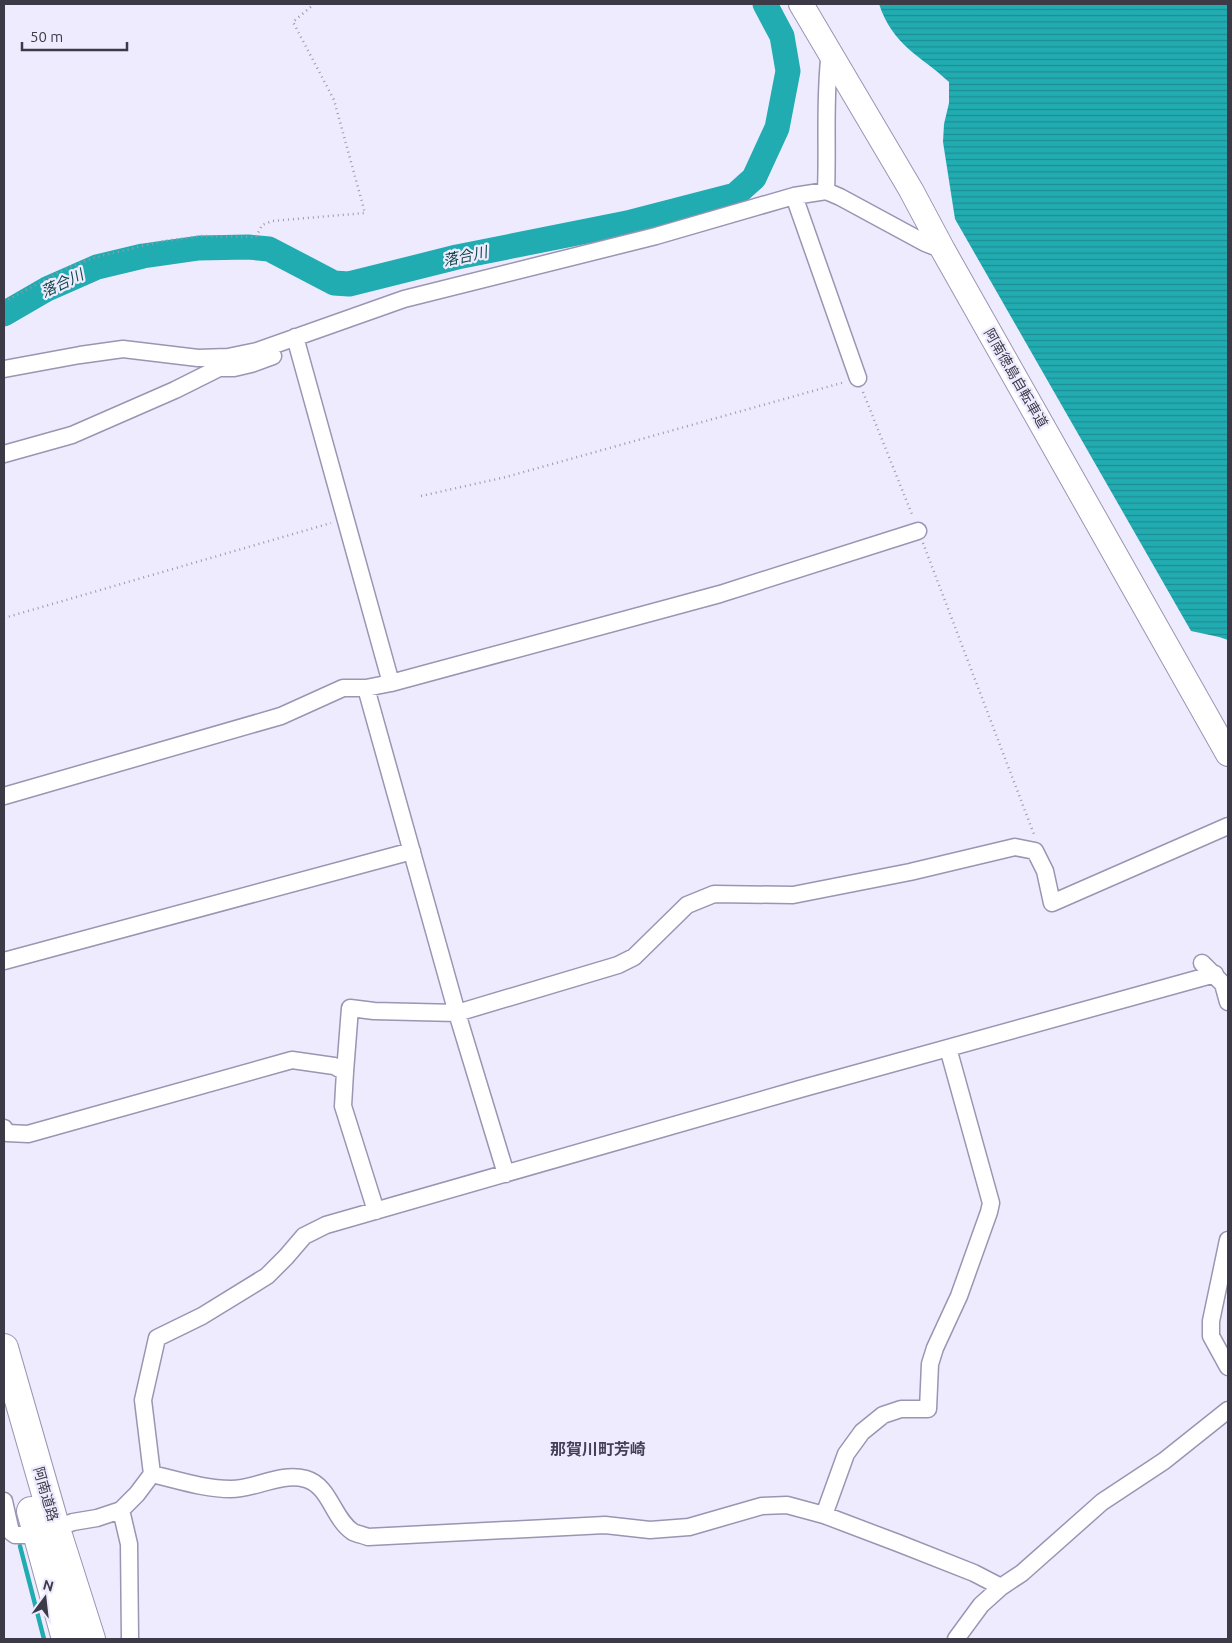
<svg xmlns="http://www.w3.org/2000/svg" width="1232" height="1643" viewBox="0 0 1232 1643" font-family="Ubuntu,'Noto Sans JP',sans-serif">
	<defs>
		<pattern id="water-rules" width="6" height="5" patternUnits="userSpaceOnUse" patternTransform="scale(1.25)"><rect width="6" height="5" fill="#21acb1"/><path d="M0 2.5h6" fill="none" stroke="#1e8d92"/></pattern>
	</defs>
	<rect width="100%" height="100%" fill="#efebff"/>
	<path fill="url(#water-rules)" d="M879,4H1228V640L1219,637L1191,631L955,219L943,142L944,124L949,103V82C920,55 893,46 879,4Z"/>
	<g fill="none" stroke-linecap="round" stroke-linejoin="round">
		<path stroke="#21acb1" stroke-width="4.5" d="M20,1546L44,1639"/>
		<path stroke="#21acb1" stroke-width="25" d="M4,314L47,289L97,267L143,256L199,248L248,247L269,249L334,283L349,284L457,257L627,223L735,195L754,178L777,128L788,71L782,36L765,4"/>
		<defs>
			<path id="street" d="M826,191C828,146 824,96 830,52
				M794,196L858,378
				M295,337L391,683
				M4,369L80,355L123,349L198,358L228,357L257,351L404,299L656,236L794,196L826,191L840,197L925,243L943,250
				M4,454L72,435L175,390L219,368H234L251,364L273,356
				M366,688L457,1013L506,1174
				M4,796L281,716L343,688H366L391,683L720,594L918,531
				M4,961L412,851
				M1202,963L1223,984L1228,1002
				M345,1072L350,1008L374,1011L457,1013L618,965L634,957L687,905L714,894L793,895L910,872L1015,847L1035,851L1045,871L1052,903L1228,826
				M4,1128L7,1133L28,1134L292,1060L334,1066L345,1072L343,1106L376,1211
				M1228,1240L1211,1321V1336L1228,1367
				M152,1474C178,1480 204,1489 231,1489C256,1489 280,1472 306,1479C330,1486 333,1519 353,1532C357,1534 363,1535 368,1537L605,1525L650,1530L689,1527L762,1506L787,1505L824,1515L898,1543L974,1573L1001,1587
				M4,1501L11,1532L15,1535H38L73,1522L97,1518L121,1510L137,1494L152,1474L143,1400L157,1338L202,1316L267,1276L286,1257L304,1236L326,1225L800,1089L1215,974
				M121,1510L129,1544L130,1639
				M824,1515L846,1454L862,1432L883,1415L901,1409H928L930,1364L935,1348L959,1296L989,1212L991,1203L948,1048
				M956,1639L981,1605L1001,1587L1022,1573L1102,1502L1164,1461L1228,1410"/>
			<path id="secondary" d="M801,4L911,190L943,250L1228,754"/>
			<path id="highway" d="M4,1348L56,1529L91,1639
				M31,1511L66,1639"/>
		</defs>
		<use href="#street" stroke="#9b94b2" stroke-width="19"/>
		<use href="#secondary" stroke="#9b94b2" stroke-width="26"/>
		<use href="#highway" stroke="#9b94b2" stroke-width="30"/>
		<path stroke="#9d99aa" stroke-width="2.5" stroke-dasharray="1 4" stroke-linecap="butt" d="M4,302L67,268L93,258L163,241L202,236L256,237L262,225L272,221L365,213L334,100L293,22L314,4
			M863,392L913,517
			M421,496L506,477L845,382
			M923,543L1035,837
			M4,618L331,523"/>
		<use href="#street" stroke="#fff" stroke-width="16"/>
		<use href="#secondary" stroke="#fff" stroke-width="24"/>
		<use href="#highway" stroke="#fff" stroke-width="28"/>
	</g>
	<g text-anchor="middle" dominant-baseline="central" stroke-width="4.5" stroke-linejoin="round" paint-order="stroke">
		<g font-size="14" fill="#3d3a47" stroke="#efebff">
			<text transform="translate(1016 378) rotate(60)">阿南徳島自転車道</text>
			<text transform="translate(46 1494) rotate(74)">阿南道路</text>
		</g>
		<g font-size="15" font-style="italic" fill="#0f484a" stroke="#efebff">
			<text transform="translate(465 256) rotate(-12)">落合川</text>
			<text transform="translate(62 283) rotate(-25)">落合川</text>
		</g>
		<g font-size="16" font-weight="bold" fill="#453f59" stroke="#efebff">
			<text x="598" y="1449">那賀川町芳崎</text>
		</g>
	</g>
	<rect width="1232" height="1643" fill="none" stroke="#3d3a47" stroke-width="10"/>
	<g transform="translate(45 1598) rotate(15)" stroke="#efebff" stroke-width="4" paint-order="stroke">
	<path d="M0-4L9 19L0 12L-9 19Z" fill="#3d3a47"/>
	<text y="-8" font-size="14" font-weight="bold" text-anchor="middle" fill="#3d3a47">N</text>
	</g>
	<path d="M22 42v8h105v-8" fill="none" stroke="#3d3a47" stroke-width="2.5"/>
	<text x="30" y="42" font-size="15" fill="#3d3a47" stroke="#efebff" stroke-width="4" paint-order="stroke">50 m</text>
</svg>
